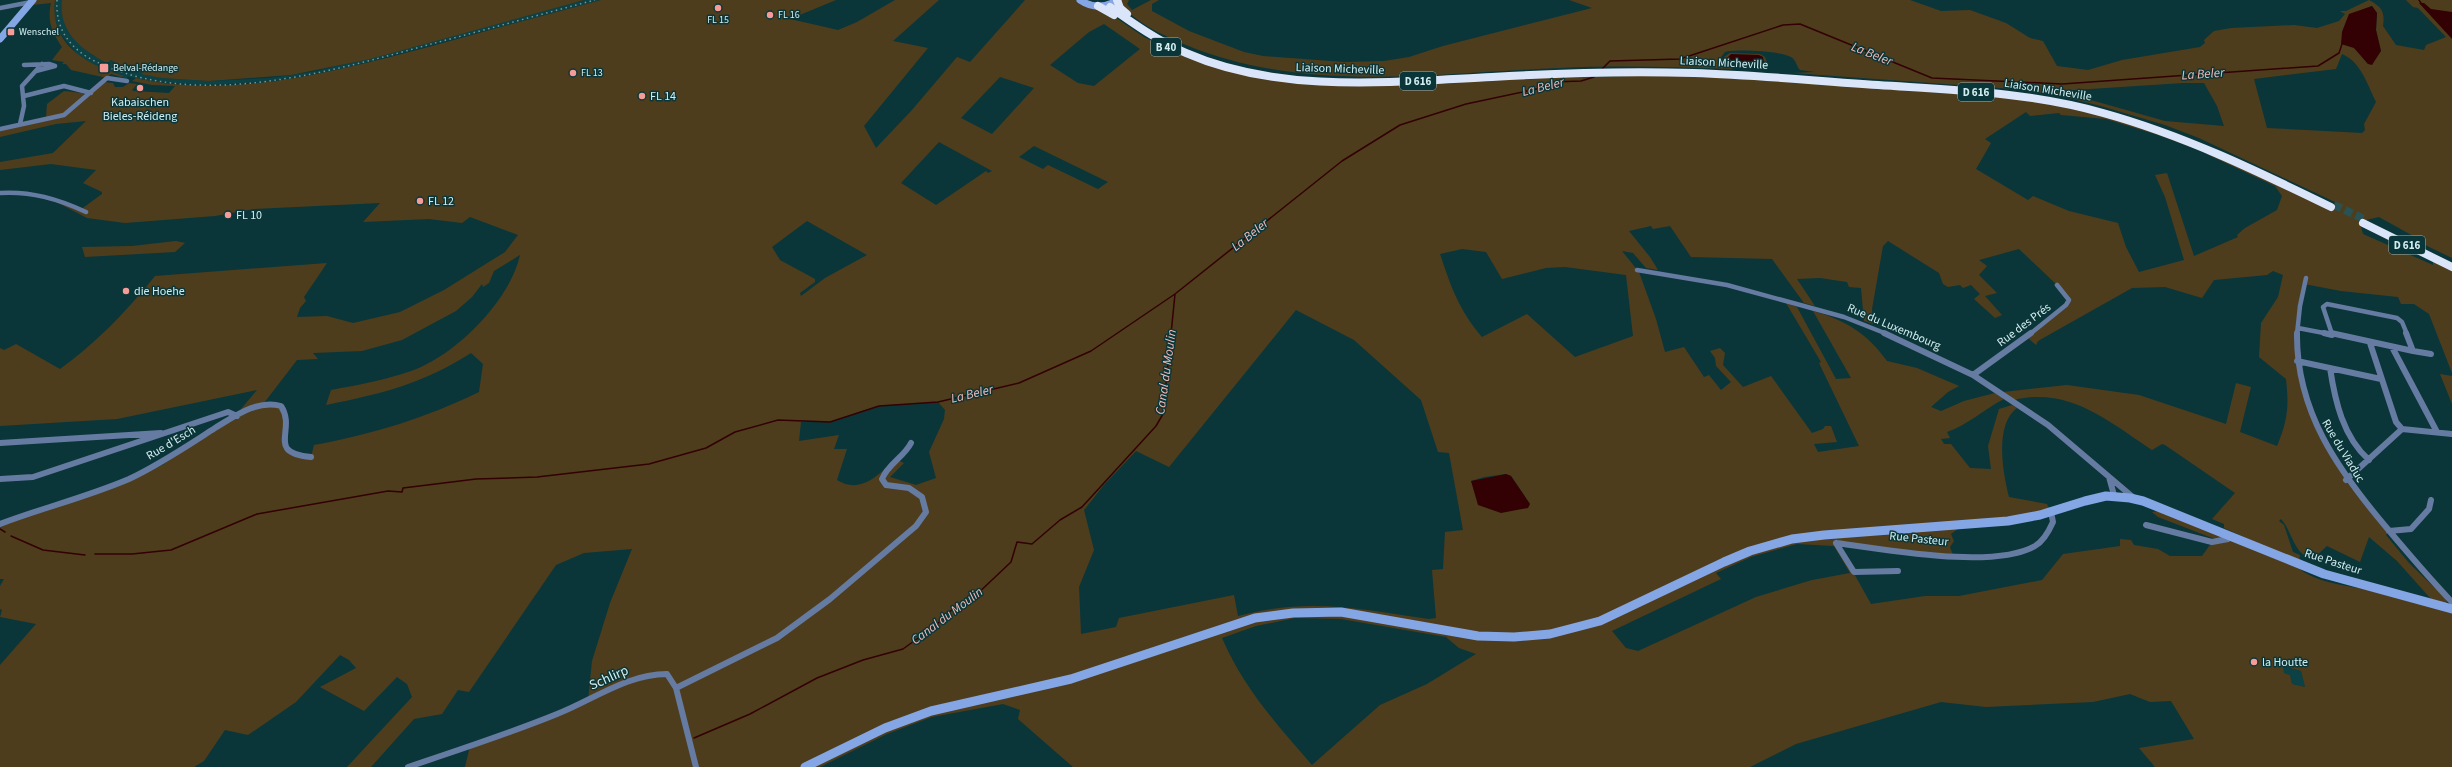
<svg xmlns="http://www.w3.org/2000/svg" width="2452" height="767" viewBox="0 0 2452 767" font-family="'Source Sans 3',sans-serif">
	<rect width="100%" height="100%" fill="#0b3639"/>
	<path fill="#0c4145" d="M55,0H62V15L68,32L92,55L107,62L111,60L115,62L112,65L135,72L136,68L162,78L209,81L270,78L317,71L584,0H601L342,69L268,82L205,85L160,82L128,77L125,79L121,77L123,76L99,68L78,55L61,35L54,17Z
		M2282,666L2301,671L2305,687L2292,684L2290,675L2284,673Z"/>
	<path fill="#4e3d1c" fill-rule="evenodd" d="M36,0H55C49,46 89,65 124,76L121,77L111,74L107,78L71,70L66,64H62L64,62L52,60L62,47C52,32 47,21 51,3L32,5Z
		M62,0H584L370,59L291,75L209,81L162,78L141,74L143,72L136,68L135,72L111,65L115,62L111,60L107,63C82,50 58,32 62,0Z
		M601,0H836L790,19L838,30L857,22L895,0H939L893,41L928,48L864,126L876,148L912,110L957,57L970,62L1025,0H1076L1109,13L1144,37L1187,58L1292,82L1690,75L2024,99L2129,121L2333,207L2335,202L2199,138L2165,125L2101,106L2056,95L2014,89L1793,73L1815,72L1800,70C1796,66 1797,61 1791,57C1780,51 1737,49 1725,52L1721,57L1733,69C1675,67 1617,65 1559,68C1433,73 1306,94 1186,45C1161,34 1137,24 1120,3L1122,0H1129L1127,4L1132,10L1151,0H1159L1152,4V11L1189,31L1244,52L1263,56L1344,62L1384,61L1409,57L1443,46L1592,8L1569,0H1910L1941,11L1970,10L2006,23L2030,38L2043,41L2057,66L2088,70L2122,60L2200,47L2205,43L2204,40L2214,31L2231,28L2294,25L2317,28L2339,21L2345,14L2340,11H2346L2369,0C2382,7 2385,12 2383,26L2396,45L2424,50L2426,45L2446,37L2418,8L2413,7L2406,0H2452V258L2423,244L2424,242L2379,217L2366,220L2361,227L2363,234L2433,265V261L2452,270V373L2429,314L2414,304H2401L2398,297L2341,291L2304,284L2300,299L2298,373L2335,461L2389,531L2386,535L2409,563L2446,599L2447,604L2431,599L2397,561L2369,537L2360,562L2327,546L2313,559C2293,554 2293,532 2281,519L2279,521L2284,525L2293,552L2300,555L2299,562L2224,528V524L2212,519L2235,493L2165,445L2162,444L2152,450C2110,422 2069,386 2014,400L2003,392L2067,385L2139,395L2226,424L2236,383L2251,387L2240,432L2277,446C2288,420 2289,406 2286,379L2259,357L2261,323L2278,297L2283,275L2273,271L2267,275L2214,280L2202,298L2165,287L2132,288L2038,341L2036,345L2027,337L2069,300L2057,285L2019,249L1979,260L1987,266L1979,275L1997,293L1985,296L2002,315L1995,318L1974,299L1980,294L1971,285L1963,288L1960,285L1948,287L1943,284L1939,273L1888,241L1883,246L1872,309L1873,324L1864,321L1861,288L1849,287L1847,282L1820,278L1797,279L1815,306L1804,303L1772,259L1691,257L1670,226L1653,229L1651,226L1629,231L1650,257L1658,270L1646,268L1633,253L1622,251L1639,272L1656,319L1665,352L1684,347L1704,377L1709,375L1721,390L1731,382L1716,366L1715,358L1710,351L1720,348L1725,353L1723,365L1743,387L1771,376L1812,433L1823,429L1825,426H1831L1837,442L1814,444L1818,452L1859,446L1819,363L1821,362L1786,303L1797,307L1836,379L1851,378L1813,311C1845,320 1867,333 1887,361L1917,368L1959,386L1948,392L1931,407L1941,411L1964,401L1995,393L2004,399C1984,409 1968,425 1947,432L1950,438L1941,439L1944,444H1951L1970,468L1991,469L1988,446L1999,409L2012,405L2017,408C1994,425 2003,474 2009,497L2047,504L2051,512L1963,525L1951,534L1954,541L1950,547L1953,555L1837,543L1871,604L1925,596H1959L2042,580L2063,554L2120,546V539L2131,540L2134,545L2158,549L2170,556H2202L2212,542L2220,541L2158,517L2152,512L2159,511L2296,566C2316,585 2352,585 2377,592C2402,599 2427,606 2452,613V767H2155L2139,748L2194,739L2171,701L2150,702L2130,694L2093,702L1986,707L1941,702L1796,744L1750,767H1073L1018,719L1020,710L1003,704L932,717L887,734L820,767H465L470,746L588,701L592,661L610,603L632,549L584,553L556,565L469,692L458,690L442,714L414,719L371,767H347L412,697L407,684L397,677L364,711L320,687L356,668L349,660L340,655L296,702L248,735L225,730L204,761L194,767H0V665L36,624L0,617L2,610L0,609V586L4,579H0V524L108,487L162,465L241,413V409L257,390L117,419L0,426V348L4,350L16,344L60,369C95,344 128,310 155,276L327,263L304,297L306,301L300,308L297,317L327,316L353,323L400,312L444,290L505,252L518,235L470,217L462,223L429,219L363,222L380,203L254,209L215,216L125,223L87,218L45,196L80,210L102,194V192L83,183L96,170L51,164L0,170V162L53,153L86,121L56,124L0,137V129L46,117L47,104L64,91L82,93L87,97L104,82L113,83L115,87H123L129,83L137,84L132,90L134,91L169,93L175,86L152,85L132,81L136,78C235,100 336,71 432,46C488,30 546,15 601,0ZM2372,6L2377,13L2376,30L2381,51L2368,64L2342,32L2349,15ZM1104,24L1140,49L1094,86L1078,83L1050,65L1089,32ZM2342,54C2361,62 2367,84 2376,102L2364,124L2365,130L2362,133L2267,128L2254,79L2336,69ZM1000,77L1034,88L992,134L961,118ZM2183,83H2204L2217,106L2224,126L2165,121L2059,91ZM2026,112L2030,116L2059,113L2061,115L2106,119L2158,135L2198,150L2275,186L2282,196L2277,210L2245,228L2237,235L2238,237L2194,256L2167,173L2155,175L2165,197L2184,260L2139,272L2126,247L2118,223L2069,211L2033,196L2028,200L1976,169L1991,143L1985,139ZM939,142L992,171L988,173L986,171L936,205L901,183ZM1034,146L1108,182L1098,189L1048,165L1043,169L1019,157ZM807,221L867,255L825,278L801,296L800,293L815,282V279L780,260L772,247ZM1462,249L1486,252L1502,279L1546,268L1565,267L1626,275L1633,336L1575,357L1527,314L1482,337C1459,310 1451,287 1440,254ZM520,255C510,301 455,356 411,371C385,380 358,385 331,390L326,405C384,393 420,385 471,353L483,364L479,392C426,418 373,434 314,445L311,457L285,448L284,408L264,403L297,360L318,359L313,353L362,351L402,340L456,311L472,297L482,284L483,287L489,283L494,271ZM1296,310L1354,340L1421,400L1438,452L1449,453L1463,530L1445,532L1443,569L1432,570L1436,618L1429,619C1360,609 1308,597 1238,616L1234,595L1119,618L1116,627L1081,634L1079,587L1094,550L1084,510L1103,486L1136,451L1169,467ZM938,402L945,410L944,419L929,452L936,478L916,485L890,477L904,463L895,459C880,474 860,495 837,480L847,449H834L839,435L799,441L801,422H830L879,406ZM1506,474L1511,476L1530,504L1471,481L1484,477ZM1797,544L1834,546L1850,573L1812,580L1756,597L1638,651L1626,648L1612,631L1721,579L1716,573L1751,557ZM1295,618L1341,619L1446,637L1459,648L1476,654L1427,684L1380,705L1312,765C1277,725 1243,687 1222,638L1256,626ZM2283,666L2301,671L2305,687L2292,684L2290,675L2284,673Z
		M1730,53L1760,54L1765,57L1767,62L1762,67L1731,63L1724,57Z
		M176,241L185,243L175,252L85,257L82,247L132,246Z
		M2440,374L2452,376V404Z"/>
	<path fill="#330004" d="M2419,3H2424L2431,9L2452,12V39Z
		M2372,6L2377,13L2376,30L2381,51L2372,65L2368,64L2354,48L2341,44L2342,32L2349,14Z
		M1731,54L1759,55L1763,57L1764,63H1735L1727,58Z
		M1506,474L1511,476L1530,504L1528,508L1501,513L1478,505L1471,481Z"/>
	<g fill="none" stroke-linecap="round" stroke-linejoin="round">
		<path stroke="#330004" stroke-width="1.5" d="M2419,0L2421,3
			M1601,70L1610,61L1680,59L1783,25L1800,24L1932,78L2062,84L2318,66L2339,53L2342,44
			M0,529L5,532
			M11,536L43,550L85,555
			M95,554H132L171,550L257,514L388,491L402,492L403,488L476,479L537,477L649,464L706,448L735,432L778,420L830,422L879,406L938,402L1019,383L1091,351L1175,294L1342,161L1400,125L1466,104L1541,88L1553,82L1581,81L1594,77
			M694,738L750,714L817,678L863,660L903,649L936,625L956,606L974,597L1011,562L1017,542L1032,544L1060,520L1082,507L1156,426L1163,414L1175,294"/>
		<path stroke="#295254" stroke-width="8" stroke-dasharray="8 4" stroke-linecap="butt" d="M2334,205L2366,220"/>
		<path stroke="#667ba2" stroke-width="4.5" d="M0,8L31,2
			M24,65L49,64L55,66L36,71
			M24,96L64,86L91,93
			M20,124L24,106L22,86L42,64
			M0,129L64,115L107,78L127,81
			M0,193C31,191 58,199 86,212
			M1637,270L1727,285L1844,317L1887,334
			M2298,328L2329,334
			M2030,334L2066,305L2069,300L2057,285
			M2297,334L2300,306L2306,278
			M2332,334L2323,307L2327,304L2397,318L2402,322L2407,334"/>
		<path stroke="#667ba2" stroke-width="6" d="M1884,333L1973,375L2048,425L2134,498
			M2297,333C2296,411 2338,470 2386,527C2407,552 2429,578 2452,602
			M2324,333L2332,335
			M2331,333L2413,351L2406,333
			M2370,343L2396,422L2402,429
			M2392,347L2437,432
			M2413,351L2431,354
			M2297,361L2381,379
			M2330,368C2335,401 2343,437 2369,460
			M1973,375L2031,333
			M0,443L161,433
			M2109,477L2114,495
			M0,479L33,477L228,412L237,416
			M2346,480L2402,429L2452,434
			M0,524C42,508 87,497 129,479C159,465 187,446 215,428C235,416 258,399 281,406C297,430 265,453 311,457
			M2146,525L2212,542L2228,539L2230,536
			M2389,531L2411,529L2429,509L2431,500
			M1836,543C1885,549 1992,570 2035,546C2044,541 2049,531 2053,522L2051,512
			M1836,543L1854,572L1898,571
			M676,688L777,638L830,599L916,526L926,512L922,497L909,488L886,485L882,479C888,464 904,457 911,443
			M408,767C458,750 508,734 557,714C593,700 627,674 667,674L676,688L696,767"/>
		<path stroke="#85a6e4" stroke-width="7" d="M1080,0C1092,8 1105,8 1118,0
			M0,39L33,0"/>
		<path stroke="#85a6e4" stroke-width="9" d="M805,767L885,728L931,711L1071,679L1255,618L1293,613L1341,612L1478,636L1514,637L1550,634L1600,621L1724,562L1750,551L1792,539L1824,535L2008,521L2040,515L2085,501L2106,496L2130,498L2143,501L2324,574L2452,609"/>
		<path stroke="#dbe5f9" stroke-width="8" d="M1117,0L1120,8L1127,14
			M1098,6L1114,15
			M1110,7C1134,24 1158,41 1186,53C1280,94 1392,82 1492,77C1559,73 1627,71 1694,73C1756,75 1816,81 1878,85C1953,90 2030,92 2103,113C2183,135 2257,171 2331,207
			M2363,223L2452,267"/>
		<path stroke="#75979a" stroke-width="1.5" stroke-dasharray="1.5 3.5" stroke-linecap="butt" d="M57,0C55,32 73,52 101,64C203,110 332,71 435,43C488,29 542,14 595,0"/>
	</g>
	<g fill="#f59b98" stroke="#0b3639" stroke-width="1.5">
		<circle cx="718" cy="8" r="4"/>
		<circle cx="770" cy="15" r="4"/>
		<rect x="7" y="28" width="8" height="8" rx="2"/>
		<rect x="99" y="63" width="10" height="10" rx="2"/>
		<circle cx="573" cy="73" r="4"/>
		<circle cx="140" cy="88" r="4"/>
		<circle cx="642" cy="96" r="4"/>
		<circle cx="420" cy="201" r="4"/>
		<circle cx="228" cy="215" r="4"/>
		<circle cx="126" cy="291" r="4"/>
		<circle cx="2254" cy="662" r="4"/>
	</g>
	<g text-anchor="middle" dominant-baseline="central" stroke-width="3" stroke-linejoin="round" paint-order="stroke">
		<g font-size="10" fill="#d3eef0" stroke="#0b3639" text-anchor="start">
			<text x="778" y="15">FL 16</text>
			<text x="718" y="20" text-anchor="middle">FL 15</text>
			<text x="19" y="32">Wenschel</text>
			<text x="113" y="68">Belval-Rédange</text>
			<text x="581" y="73">FL 13</text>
		</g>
		<g fill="#0b3639" stroke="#97b7b9" stroke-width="1">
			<rect x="1151" y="38" width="30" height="18" rx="3"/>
			<rect x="1400" y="72" width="36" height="18" rx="3"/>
			<rect x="1958" y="83" width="36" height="18" rx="3"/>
			<rect x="2389" y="236" width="36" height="18" rx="3"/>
		</g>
		<g font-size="11" font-weight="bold" fill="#d3eef0">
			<text x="1166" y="47">B 40</text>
			<text x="1418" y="81">D 616</text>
			<text x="1976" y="92">D 616</text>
			<text x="2407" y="245">D 616</text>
		</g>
		<g font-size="12" fill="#d3eef0" stroke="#0b3639">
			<text transform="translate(1724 63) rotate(3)">Liaison Micheville</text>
			<text transform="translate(1340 69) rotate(2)">Liaison Micheville</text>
			<text transform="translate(2048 90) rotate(9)">Liaison Micheville</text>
			<text transform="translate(2024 325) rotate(-37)">Rue des Prés</text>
			<text transform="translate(1894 327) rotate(23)">Rue du Luxembourg</text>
			<text transform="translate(171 443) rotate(-31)">Rue d'Esch</text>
			<text transform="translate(2343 451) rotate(59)">Rue du Viaduc</text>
			<text transform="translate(1919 539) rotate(6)">Rue Pasteur</text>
			<text transform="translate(2333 562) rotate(18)">Rue Pasteur</text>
		</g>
		<g font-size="12" fill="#d3eef0" stroke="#0b3639" text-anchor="start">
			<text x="650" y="96">FL 14</text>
			<text x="140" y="102" text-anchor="middle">Kabaischen<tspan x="140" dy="14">Bieles-Réideng</tspan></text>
			<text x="428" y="201">FL 12</text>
			<text x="236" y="215">FL 10</text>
			<text x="134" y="291">die Hoehe</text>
			<text x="2262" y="662">la Houtte</text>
		</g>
		<g font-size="13" font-style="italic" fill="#f5bbb7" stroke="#0b3639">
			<text transform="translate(1872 54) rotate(22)">La Beler</text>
			<text transform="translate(2203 74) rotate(-4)">La Beler</text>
			<text transform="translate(1543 87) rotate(-14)">La Beler</text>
			<text transform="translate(1250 235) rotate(-39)">La Beler</text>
			<text transform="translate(1166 372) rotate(-82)">Canal du Moulin</text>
			<text transform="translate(972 394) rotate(-13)">La Beler</text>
			<text transform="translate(947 616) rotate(-37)">Canal du Moulin</text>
		</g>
		<g font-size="14" fill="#d3eef0" stroke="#0b3639">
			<text transform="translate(609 678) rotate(-24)">Schlirp</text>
		</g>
	</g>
</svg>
